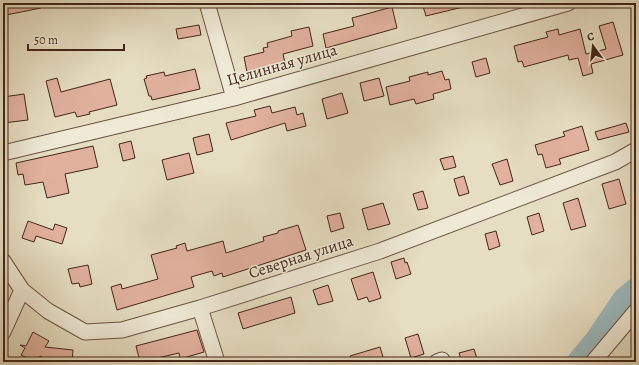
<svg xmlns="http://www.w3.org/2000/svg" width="639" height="365" viewBox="0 0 639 365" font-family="Alegreya,serif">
	<rect width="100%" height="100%" fill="#e6dec2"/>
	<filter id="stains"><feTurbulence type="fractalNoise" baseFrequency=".005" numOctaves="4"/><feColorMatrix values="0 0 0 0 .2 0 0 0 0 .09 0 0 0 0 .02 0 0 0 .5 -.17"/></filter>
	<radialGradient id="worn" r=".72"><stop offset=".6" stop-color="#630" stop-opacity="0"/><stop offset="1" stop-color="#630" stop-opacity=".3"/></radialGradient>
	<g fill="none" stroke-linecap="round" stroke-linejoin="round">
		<path stroke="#9cb9be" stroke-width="23" d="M578,362L597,339L624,299L636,289"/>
	</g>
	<path fill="#e1b19e" stroke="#432519" d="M4,3H41V8L6,15Z
		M422,3H462L463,7L426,16Z
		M392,7L397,28L326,48L323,34L354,26L352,18Z
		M613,22L623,55L591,64L593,73L583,76L578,58L569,60L568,55L524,67L522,61L518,62L514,46L548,37L546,32L558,29L559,35L580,29L586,54L606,49L599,26Z
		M199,25L201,35L178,39L176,29Z
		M309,27L313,46L283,54L285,63L247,72L244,57L264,52L263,48L268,47L267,43L292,36L291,31Z
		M486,58L490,73L476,77L472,62Z
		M195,69L200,89L152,100L151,96H149L144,79L147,78L146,76L164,72L165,76Z
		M442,71L445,80L449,79L451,89L433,94L434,99L416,104L414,99L390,105L386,87L410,81L409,77L428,72V75Z
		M57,78L61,92L110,79L117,105L89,112L90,114L77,117L75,112L55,117L46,81Z
		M379,78L384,96L364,101L360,83Z
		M342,93L348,113L327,119L322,99Z
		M24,94L28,120L3,123V97Z
		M270,106L272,113L295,107L297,115L303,113L306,126L287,131L285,123L231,140L226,123L256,116L254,110Z
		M626,123L629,132L598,140L595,132Z
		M582,126L589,150L559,159L561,164L546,168L542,154L538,155L535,145L565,136L563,132Z
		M209,134L213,151L197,155L193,138Z
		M131,141L135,158L123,161L119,144Z
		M93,146L98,167L65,174L69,193L47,198L43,182L25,185L23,174L18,175L16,163Z
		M189,153L194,173L167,180L162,160Z
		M453,156L456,167L444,170L440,159Z
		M507,159L513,181L500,185L492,164Z
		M464,176L469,193L459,196L454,179Z
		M619,179L626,204L609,209L602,184Z
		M423,191L428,208L418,210L413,194Z
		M578,198L586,226L571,230L563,203Z
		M383,203L390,224L368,230L362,209Z
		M340,213L344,228L331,232L327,216Z
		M539,213L544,231L532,235L527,217Z
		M28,221L53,230L55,224L67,228L62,244L36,236L34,242L22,238Z
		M298,225L306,250L223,277L222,273L214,276L212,271L191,277L194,287L117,310L111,287L121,284L122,289L158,279L151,255L177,248L176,246L185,243L187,251L223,241L226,253L264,241L263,237L278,233V231Z
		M496,231L500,246L489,250L485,234Z
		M404,258L405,263L407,262L411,274L396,279L391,262Z
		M88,265L92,284L80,287L79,283L72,284L68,269Z
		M373,272L381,298L369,302L367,297L358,300L351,279Z
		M328,285L333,301L318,305L313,290Z
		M291,297L295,313L243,329L238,313Z
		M197,330L204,352L180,359L179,353L140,362L136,346Z
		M33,332L49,341L45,347L73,350L72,362H51L40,356L38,362H35L21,355L25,348L20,345L26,346Z
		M418,334L424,354L411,358L405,338Z
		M380,347L383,357L380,358L381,362H352L350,356Z
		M474,349L478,362H462L459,353Z"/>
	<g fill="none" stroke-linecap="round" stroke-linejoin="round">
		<defs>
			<path id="minor" d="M207,3L234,98
				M3,153L234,98L568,3
				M3,261L22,290L48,311L85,332L122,330L200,308L380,251L615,162L636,150
				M200,308L217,362
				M3,332L22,290
				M437,362L442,360
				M593,362L636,311"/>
		</defs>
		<use href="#minor" stroke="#6c5343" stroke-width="17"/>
		<use href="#minor" stroke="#efead7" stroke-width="15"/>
	</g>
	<g text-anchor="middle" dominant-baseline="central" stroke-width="3" stroke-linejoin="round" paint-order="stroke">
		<g font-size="16" fill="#432519" stroke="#efead7">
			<text transform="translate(282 65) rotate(-16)">Целинная улица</text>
			<text transform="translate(301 257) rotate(-18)">Северная улица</text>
		</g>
	</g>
	<rect width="639" height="365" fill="none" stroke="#e6dec2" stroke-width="16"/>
	<rect x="4" y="4" width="631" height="357" fill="none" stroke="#432519" stroke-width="2"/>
	<rect x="8" y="8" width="623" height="349" fill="none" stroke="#432519"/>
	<g transform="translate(593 46) rotate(345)" stroke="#efead7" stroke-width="3" paint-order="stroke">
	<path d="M0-3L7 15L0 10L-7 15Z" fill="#432519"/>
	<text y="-6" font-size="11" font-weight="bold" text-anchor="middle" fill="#432519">С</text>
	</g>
	<path d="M28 44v6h96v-6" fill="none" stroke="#432519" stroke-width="2"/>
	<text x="34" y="44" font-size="12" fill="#432519" stroke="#efead7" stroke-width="3" paint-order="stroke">50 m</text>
	<rect width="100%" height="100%" filter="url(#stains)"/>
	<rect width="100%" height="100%" fill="url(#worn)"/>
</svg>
